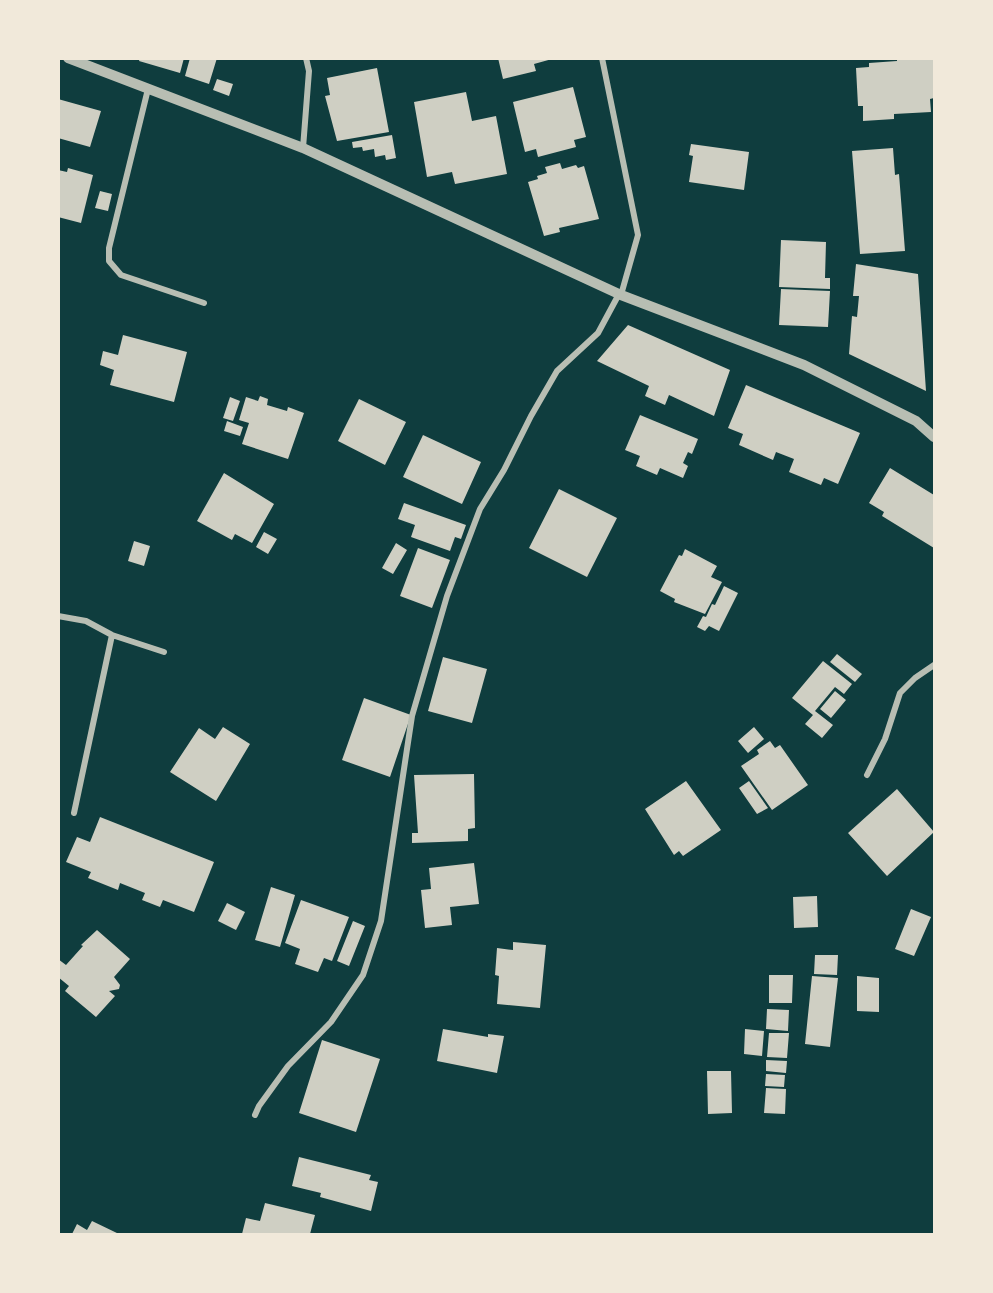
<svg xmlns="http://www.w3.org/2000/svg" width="993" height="1293" viewBox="0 0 993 1293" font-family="'Playfair Display',serif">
	<rect width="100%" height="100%" fill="#0f3d3e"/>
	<path fill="#cfcfc3" d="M140,58H184L180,73L139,61Z
		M190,58H217L209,84L185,76Z
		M498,58H552V59L534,64L536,71L503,79Z
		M897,58L934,59V98L930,99L931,112L894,114V119L863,121V106H858L856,68L869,67V63L897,61Z
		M377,68L389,132L337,141L325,96L330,95L327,78Z
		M217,79L233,84L229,96L213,90Z
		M573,87L586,137L574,140L576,147L538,157L536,149L525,152L513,102Z
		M466,92L472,121L496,116L507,174L455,184L452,172L427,177L414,102Z
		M58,99L101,111L90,147L58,138Z
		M392,135L396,158L386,160L385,155L375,157L374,149L363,151L362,147L353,148L352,142Z
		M691,144L749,152L744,190L689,182L693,156L689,155Z
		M893,148L895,175L899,174L905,251L860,254L852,151Z
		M560,163L562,169L576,165L578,168L584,166L599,219L559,228L560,232L544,236L528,182L538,179L537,176L547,173L545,167Z
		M68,168L93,175L81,223L58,217V170L67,172Z
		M100,191L112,194L108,211L95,208Z
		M781,240L826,242L825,278H830V289L779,287Z
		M856,264L918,274L926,391L849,354L852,316L857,317L859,296H853Z
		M781,289L830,291L828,327L779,325Z
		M628,325L730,370L714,416L669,395L665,405L645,396L649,386L597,361Z
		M123,335L187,352L174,402L110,385L114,370L100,365L103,351L118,355Z
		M746,385L860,433L838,484L824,478L821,485L789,472L794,459L776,452L773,460L739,445L743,434L728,428Z
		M260,396L268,399L267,405L287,411L288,407L304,413L288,459L242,444L249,423L239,420L246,397L258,401Z
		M230,397L240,401L233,421L223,418Z
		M359,399L406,422L385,465L338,441Z
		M640,415L698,439L692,454L688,452L683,463L688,466L683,478L660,468L657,475L636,466L640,456L625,450Z
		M227,421L243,427L240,436L224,431Z
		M423,435L481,462L462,504L403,477Z
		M890,468L934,495V548L882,516L884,512L869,503Z
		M224,473L274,504L252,543L235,534L232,540L197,521Z
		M559,489L617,518L587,577L529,548Z
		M404,503L466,525L461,539L455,537L450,551L411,537L415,525L398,519Z
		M264,532L277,539L268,554L256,547Z
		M134,541L150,546L144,566L128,561Z
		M396,543L407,550L393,574L382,568Z
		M418,548L450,560L432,608L400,596Z
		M685,549L717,566L711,577L722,582L705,614L674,602L675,599L660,591L679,555L682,556Z
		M724,586L738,593L719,631L709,626L705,631L697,627L703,616L706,617L712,604L715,605Z
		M837,654L862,674L855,682L830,662Z
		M443,657L487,669L472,723L428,711Z
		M823,661L852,684L844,694L835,687L815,711L833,725L822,738L805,724L813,715L792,698Z
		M835,691L846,700L831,718L820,709Z
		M364,698L411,715L390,777L342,760Z
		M223,727L250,744L216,801L170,772L199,728L215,739Z
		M754,727L764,739L748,753L738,741Z
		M770,741L775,748L780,745L808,785L772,810L741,766L759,754L757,750Z
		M474,774L475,828L468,829V841L412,843V833H418L414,775Z
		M686,781L721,830L683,856L679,851L674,855L645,809Z
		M749,781L768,808L757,814L739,788Z
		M897,789L934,832L887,876L848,833Z
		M100,817L214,862L194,912L163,900L160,907L142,900L145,893L120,883L118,890L88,878L91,872L66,862L77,837L90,842Z
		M474,863L479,904L450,907L452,925L425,928L421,890L431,889L429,868Z
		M271,887L295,895L280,947L255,940Z
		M817,896L818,927L794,928L793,897Z
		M301,900L349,917L332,961L324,958L318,972L295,964L300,949L285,943Z
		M227,903L245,912L236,930L218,921Z
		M911,909L931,917L914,956L895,949Z
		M353,921L365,926L349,966L337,961Z
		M97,930L130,959L114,977L120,985L119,989L109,991L115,996L96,1017L65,991L69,986L58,977V959L66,965L83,946L81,945Z
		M513,942L546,945L540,1008L497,1004L499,976L495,975L497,948L513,950Z
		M815,955H838L837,975L814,974Z
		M769,975H793L792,1003H769Z
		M812,976L838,978L830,1047L805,1044Z
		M857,976L879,978V1012L857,1011Z
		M767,1009L789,1010L788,1031L766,1029Z
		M443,1029L488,1037V1034L504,1036L497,1073L437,1061Z
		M745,1029L764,1031L762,1056L744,1054Z
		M769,1033H789L787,1058L767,1057Z
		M322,1040L380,1059L356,1132L299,1113Z
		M766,1060L787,1061L786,1073L766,1071Z
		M707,1071H731L732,1113L708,1114Z
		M766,1074L785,1075L784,1087L765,1086Z
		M766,1088L786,1089L785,1114L764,1113Z
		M299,1157L371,1175L369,1180L378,1182L371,1211L320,1197L321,1193L292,1186Z
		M265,1203L315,1215L310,1234H242L246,1218L260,1221Z
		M92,1221L119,1234H72L77,1224L87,1230Z"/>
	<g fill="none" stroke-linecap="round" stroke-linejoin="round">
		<path stroke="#b8beb3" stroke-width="6" d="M602,58L638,235L621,295
			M148,89L109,248V261L121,275L204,303
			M303,148L309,71L306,58
			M58,616L86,621L112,635L164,652
			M867,775L885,739L900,693L915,678L934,665
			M74,813L112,635
			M255,1115L259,1106L288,1066L331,1022L363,975L381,921L412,716L447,596L480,509L504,470L531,416L557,371L598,333L619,294"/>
		<path stroke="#b8beb3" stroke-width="10" d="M68,58L303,148L621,295L804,365L916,421L934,437"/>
	</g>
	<rect width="993" height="1293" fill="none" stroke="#f1e9da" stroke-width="120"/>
</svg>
